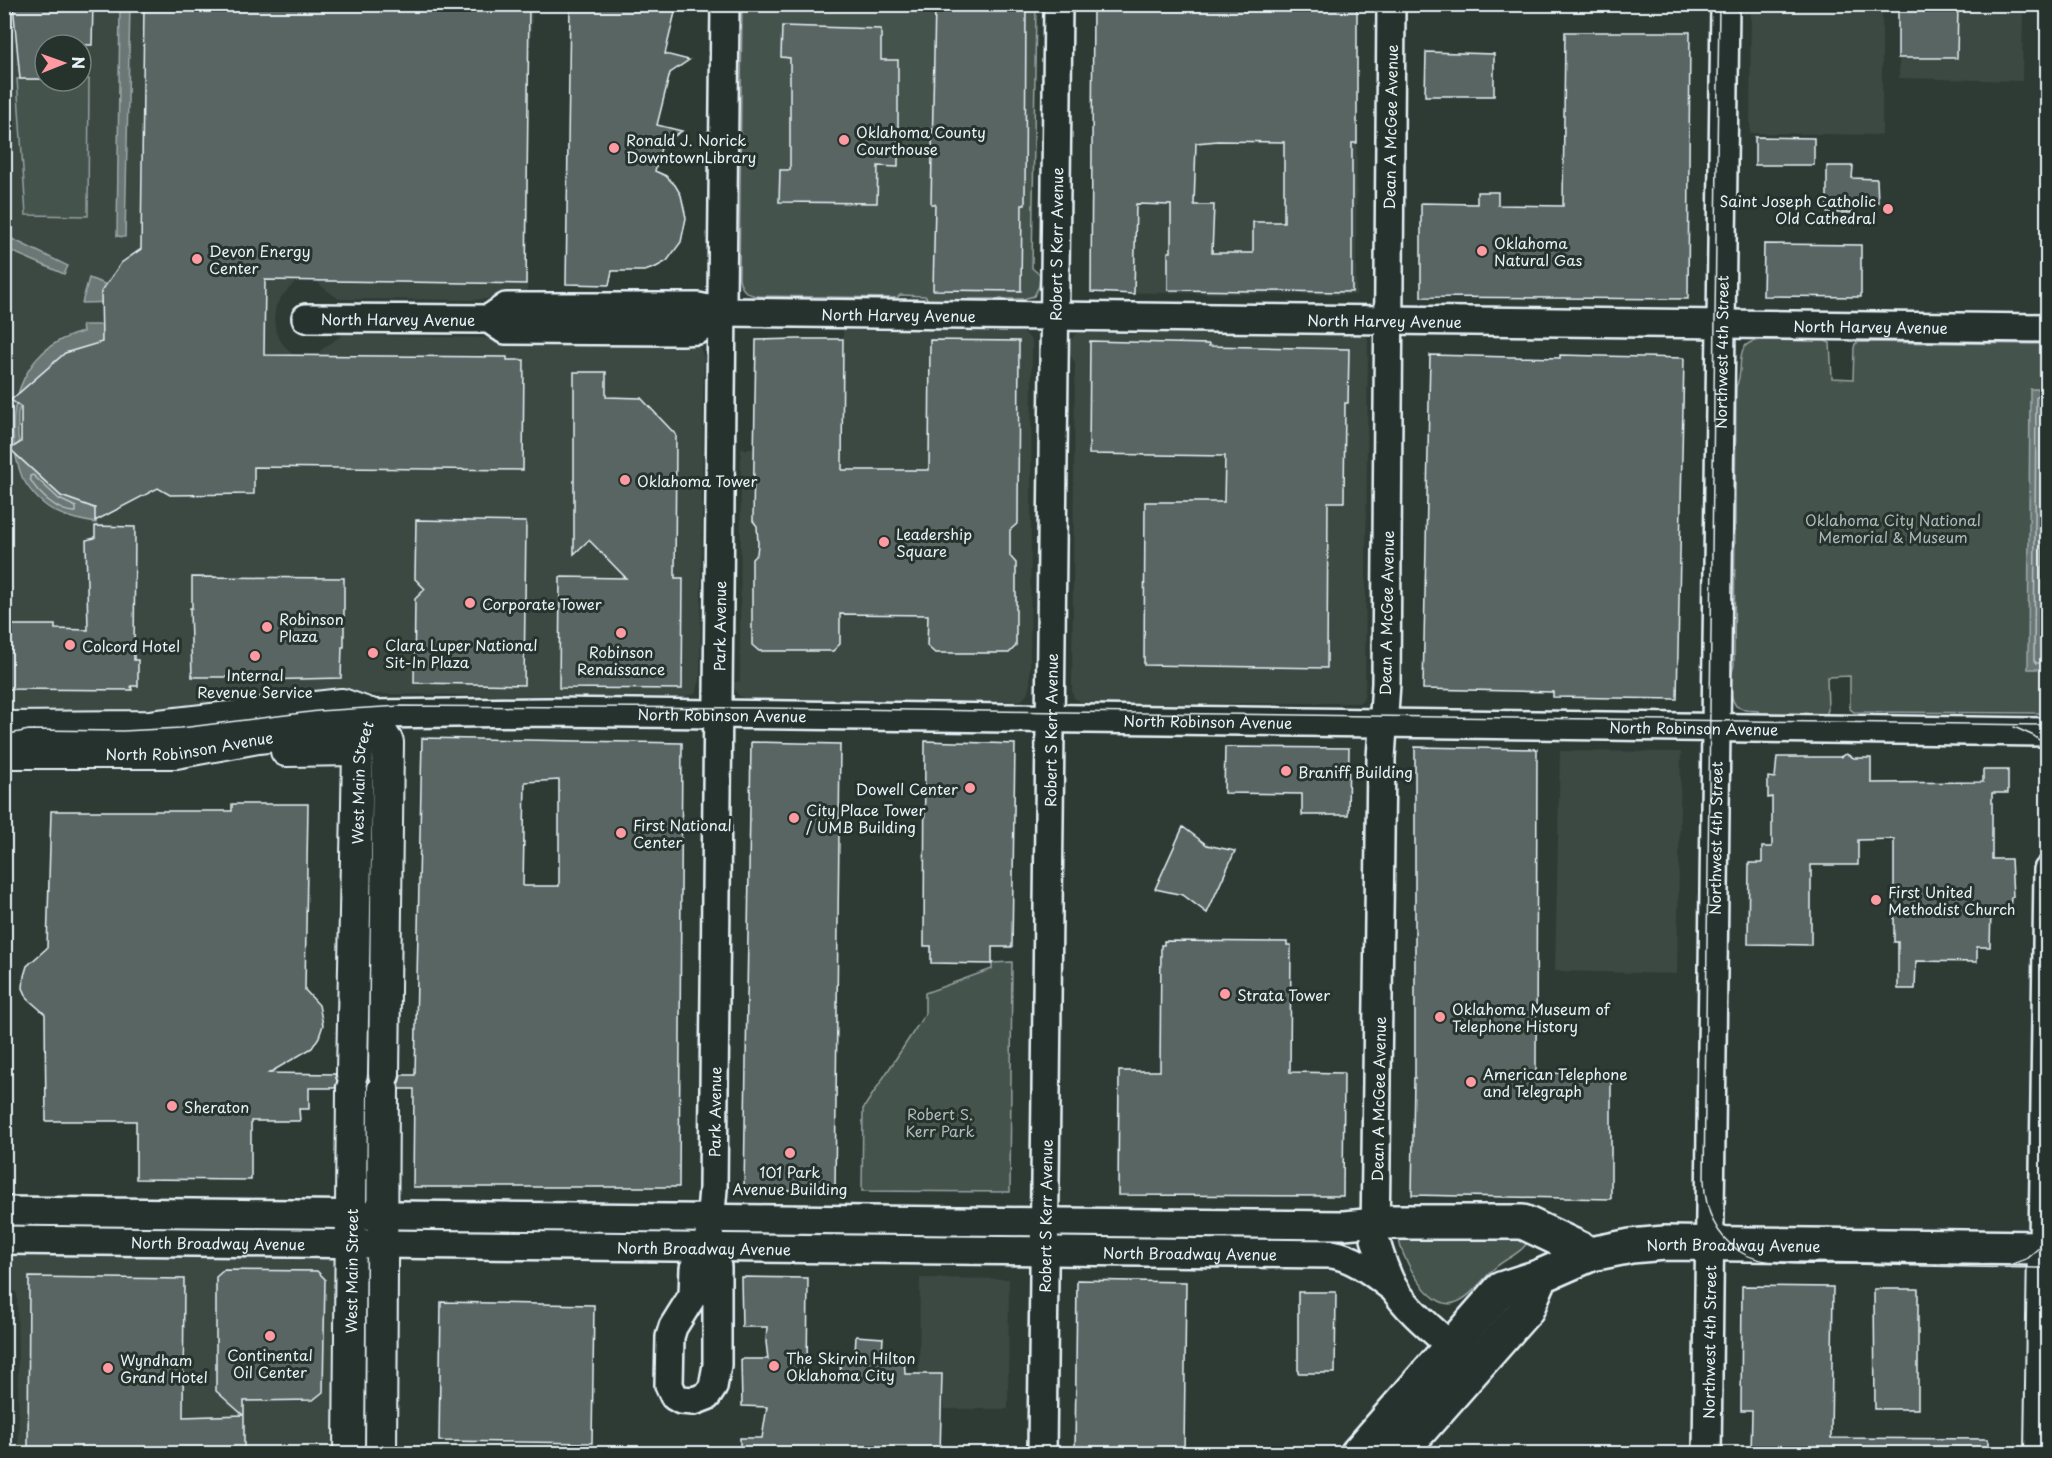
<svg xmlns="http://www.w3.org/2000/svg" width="2052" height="1458" viewBox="0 0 2052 1458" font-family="'Playpen Sans',sans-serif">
	<rect width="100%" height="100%" fill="#2e3b35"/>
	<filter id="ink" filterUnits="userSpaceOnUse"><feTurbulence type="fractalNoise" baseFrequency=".0167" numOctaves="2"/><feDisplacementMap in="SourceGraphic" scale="12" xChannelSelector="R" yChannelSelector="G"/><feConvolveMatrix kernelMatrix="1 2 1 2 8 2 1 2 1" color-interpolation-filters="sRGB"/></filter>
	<g filter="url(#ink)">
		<path fill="#3b4843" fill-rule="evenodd" d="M4,5H533L529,74L527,296L472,300L339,299L321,286L317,281H296L282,296L276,306L274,319L276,333L282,343L293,355H318L321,350L342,335L693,342L699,345L704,358L700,680L695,694L682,697L346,694L188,714L5,716ZM45,45H81V81H45Z
			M1751,5H1882V135L1750,133Z
			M1900,5H2023L2022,81L1899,78Z
			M1219,141L1357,143L1356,295L1091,292L1090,203L1167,205V178L1195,179L1196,143Z
			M843,330L1015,331L1024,332L1032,341L1030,684L1027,694L1022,700L1015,702L751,699H745L738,695L734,688L733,682L740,681L741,449H842Z
			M1187,330L1363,331L1368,339L1365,693L1363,699L1359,703L1084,704L1074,698L1072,692L1075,363L1069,353V345L1074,335L1080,333L1186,334Z
			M1560,751L1681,752L1677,974L1555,971Z
			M15,1252H326L340,1266L335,1453H19L17,1294L5,1282L7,1260Z
			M920,1278L1009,1279L1008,1409H943V1374H919Z"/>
		<path fill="#45524e" stroke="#96a2a3" stroke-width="1.5" d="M742,5H1036L1032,268L1040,275L1039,286L1034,296L1023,299H969V304L930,302L925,296L900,295L897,298L758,296C747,295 740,289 739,277Z
			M17,79H45V81L89,79L88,216L26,215Z
			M1760,340L1825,341L1830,343L1832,378L1853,379L1854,348L1855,344L1859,342L2047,344V713L1854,712L1850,709V676L1827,677L1828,710L1825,717L1765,718L1758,711L1745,710L1736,706C1728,694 1730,678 1734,665L1736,387C1746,368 1731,343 1760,340Z
			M1012,962L1010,1192L862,1191L863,1109L925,1014V993L992,969V963Z
			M25,1223L196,1224V1230L25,1228Z
			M203,1224L318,1225L320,1228L319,1231L203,1230Z
			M415,1226L674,1230L675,1233L673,1235L415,1231Z
			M749,1231L1007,1232L1009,1236L1007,1238L751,1236Z
			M1080,1234L1187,1235L1188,1238L1187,1241L1082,1240L1079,1237Z
			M1228,1236H1327L1331,1241H1232Z
			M1399,1238H1525L1528,1241C1523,1252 1505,1259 1496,1267C1483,1278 1471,1298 1454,1303C1431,1311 1400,1257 1399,1238Z"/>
		<path fill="#6b7775" stroke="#9da8a9" stroke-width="1.5" d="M120,5H130L125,237L117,236Z
			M5,180H6V208L9,209L10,238L68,266L64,274L11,251V262H5Z
			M89,278L105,284L103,287L119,296L117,302L82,303Z
			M82,325H117L119,335L26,389L18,413V437L23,456L63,494L97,510L96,523C84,521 72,519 61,514C43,507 31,493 22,477C0,420 18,346 83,332Z
			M2030,389H2047V669H2028Z"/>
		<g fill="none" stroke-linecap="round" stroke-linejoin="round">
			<path stroke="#b6c0c4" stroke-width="1.5" d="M2048,395H2039L2036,398L2034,660L2036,663H2048
				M2048,402L2044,405L2041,653L2043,655L2048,656
				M33,475L59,499L76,507V512C59,513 38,494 30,479V476Z"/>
		</g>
		<path fill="#596563" stroke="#e8f1f8" stroke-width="1.5" fill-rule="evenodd" d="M13,4H93L92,45H45V79H20Z
			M144,4H529L526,284L265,280L264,355L507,357V360H524L523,470L254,467V494L170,495L158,488L95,521V508L61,496L10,449L21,442V407L11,400L65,353L102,342L101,292L121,263L141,249Z
			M570,4H677L665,54L689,60L670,73L657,125L682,131L662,144L655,171L666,176L675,185L681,195L686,218L681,242L667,261L656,267L645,271H612L609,285L566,284Z
			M935,4H1026L1025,205H1022L1021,291L933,290L935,204H931Z
			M1093,4H1357V143H1352V292L1168,290V252H1171V205L1136,204L1134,294L1091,292ZM1218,141L1284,142V222H1253V253H1212L1214,205H1194L1196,143Z
			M1898,4H1958L1957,58H1898Z
			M782,26L881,29V60H898V167L878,166L877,203L779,202L780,170H790V58L781,57Z
			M1565,32H1690L1688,299L1421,297V203L1477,204V192H1498V205L1563,206Z
			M1426,52L1494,54V96H1425Z
			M1755,137L1814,138V165H1755Z
			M1827,166H1853L1852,178L1877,179L1878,203L1853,202L1852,213H1827Z
			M1764,244L1861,245V297L1763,296Z
			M797,339H843L842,470H929L930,340L1019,341L1018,523L1010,530V556L1016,563V646L1009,653H935L927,646L928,615L840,614V644L833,651H759L752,645V559L757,554L758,544L757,526L753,521L756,340Z
			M1090,341L1209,344V346L1349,349L1348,403H1345L1344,502H1328L1327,668L1144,665L1145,502H1224L1225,456L1089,454Z
			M1430,355L1560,358V355L1684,358L1677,699L1553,697V692L1423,689Z
			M574,372H606V397L641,398L676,435L675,578H683L682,689L559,688L560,577L626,578L589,540L574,554Z
			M416,520L526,522L524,685L414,683L415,599L425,589L415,579Z
			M95,526L135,527L134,660H138V686H131L132,690L5,689V625H55V629L88,630L86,540L95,538Z
			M192,577L344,578V647H342L341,678L262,680V677H192L190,608H192Z
			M422,738L682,743L679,1187H413L414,1089H400L399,1083L401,1075H415ZM559,780V886H523L525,782Z
			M925,741L1015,744L1012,947H992V964L931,963V946H924Z
			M751,742L840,744L835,1191L744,1190Z
			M1225,747L1349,748L1348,815H1302V794L1224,793Z
			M1415,747L1537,749L1536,1073L1611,1074V1199L1412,1195L1414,1078H1415Z
			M1846,754L1854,758H1871V783L1983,782V770H2008V793H1992V859H2011L2013,897H2011L2010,910H1991L1990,947H1977V962L1916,961L1915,989H1898V942H1894V839L1858,840V865H1811V945L1748,944L1749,863H1762V847H1772V797L1768,798V777L1775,778L1777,757H1840Z
			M232,804H308L305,990L319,1005L323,1025L319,1037L312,1048L269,1073L335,1074L337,1081L335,1088H309V1109H299L300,1121H251V1180L136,1179V1121H46L45,1014L28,999L23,988L24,976L27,966L47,948L51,811H232Z
			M1183,827L1207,845L1235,851L1207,913L1183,895L1155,889Z
			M1164,941L1287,942V945H1291L1290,1072L1344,1073L1343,1196L1118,1195L1119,1071H1160L1161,945H1164Z
			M224,1270L317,1271L325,1279L323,1392L313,1400L244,1401V1454H28L29,1277L184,1279L183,1417L243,1415L216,1391V1277Z
			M741,1277L808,1278L807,1374H840L841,1355L855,1354L856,1336L883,1338L882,1353L904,1354L905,1374H942L940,1454H740V1438H762L767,1407L742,1406L741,1359H768L766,1342L767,1327H742Z
			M1077,1280L1186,1282L1184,1454H1075Z
			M1742,1286L1833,1287L1831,1438L1988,1439V1454H1751L1752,1411H1741Z
			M1874,1289H1918V1409H1875Z
			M1298,1292H1336L1335,1373H1298Z
			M441,1302L594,1305L592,1443L439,1441Z"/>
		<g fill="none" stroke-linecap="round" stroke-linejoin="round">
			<defs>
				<g id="tertiary">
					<path d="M1391,4L1386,683L1381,758L1375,1239C1380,1256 1385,1272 1393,1287C1408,1312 1444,1339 1465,1359"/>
					<path id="s1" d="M306,318L489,319L505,330L682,331L698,330L722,312"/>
					<path id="s2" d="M489,319L506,307H698L722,312L2048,328"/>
					<path id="s3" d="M370,714L549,712L716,714L2048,732"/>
					<path d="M4,1211L1344,1225L1376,1222"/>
					<path id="s4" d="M4,1240L1332,1254C1356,1258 1374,1274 1393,1288"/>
					<path id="s5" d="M708,1247L694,1268L693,1295L673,1327L670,1337L669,1385L674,1396L681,1400L694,1401L707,1396L713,1387L717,1365V1267L708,1247L713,1189L725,4"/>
					<path d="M2043,1248L2048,870"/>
					<path id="s6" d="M1042,1454L1058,4"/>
					<path id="s7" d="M1707,1454L1725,4"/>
				</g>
				<g id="secondary">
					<path d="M370,714L388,742L384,1074"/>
					<path d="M4,727L150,726L342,704L370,714"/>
					<path d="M286,751L358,750"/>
					<path id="s8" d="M4,753H176L258,738L342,728L370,714"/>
					<path id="s9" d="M352,1074L358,750L370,714"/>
					<path id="s10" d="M349,1454L352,1088"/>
					<path d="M381,1454L383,1089"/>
					<path d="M2040,1454L2043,1248"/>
				</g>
				<g id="primary">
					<path d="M1376,1222H1523L1591,1254"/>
					<path id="s11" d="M1357,1454L1501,1289L1541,1276L1591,1254L1631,1246L1665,1243L2048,1248"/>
					<path d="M1399,1454L1527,1309L1541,1276"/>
				</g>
			</defs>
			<use href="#tertiary" stroke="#e8f1f8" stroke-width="32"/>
			<use href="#secondary" stroke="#e8f1f8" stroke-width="34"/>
			<use href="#primary" stroke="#e8f1f8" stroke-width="38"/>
			<use href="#tertiary" stroke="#26332d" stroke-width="27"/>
			<use href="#secondary" stroke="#26332d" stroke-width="30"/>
			<use href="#primary" stroke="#26332d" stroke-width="33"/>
			<path stroke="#e8f1f8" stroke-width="1.5" d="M1719,4L1704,1180C1705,1209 1714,1234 1739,1251C1766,1269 1819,1263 1851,1264C1917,1266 1982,1268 2048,1268
				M2014,727L2034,736L2048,747
				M4,735L29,730L123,731L181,728L318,711L400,706L767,708L2048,725
				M2010,1265L2026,1259L2048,1240"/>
		</g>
	</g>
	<g fill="#ff9aa2" stroke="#26332d" stroke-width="2">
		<circle cx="844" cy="140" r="6"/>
		<circle cx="614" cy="148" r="6"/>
		<circle cx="1888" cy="209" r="6"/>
		<circle cx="1482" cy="251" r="6"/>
		<circle cx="197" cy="259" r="6"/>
		<circle cx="625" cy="480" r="6"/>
		<circle cx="884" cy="542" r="6"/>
		<circle cx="470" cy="603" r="6"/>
		<circle cx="267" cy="627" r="6"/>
		<circle cx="621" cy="633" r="6"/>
		<circle cx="70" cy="645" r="6"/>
		<circle cx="373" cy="653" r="6"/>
		<circle cx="255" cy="656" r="6"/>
		<circle cx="1286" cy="771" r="6"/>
		<circle cx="970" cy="788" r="6"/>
		<circle cx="794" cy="818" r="6"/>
		<circle cx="621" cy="833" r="6"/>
		<circle cx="1876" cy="900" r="6"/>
		<circle cx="1225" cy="994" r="6"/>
		<circle cx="1440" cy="1017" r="6"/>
		<circle cx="1471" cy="1082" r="6"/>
		<circle cx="172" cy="1106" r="6"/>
		<circle cx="790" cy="1153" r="6"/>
		<circle cx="270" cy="1336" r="6"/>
		<circle cx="774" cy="1366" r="6"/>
		<circle cx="108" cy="1368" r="6"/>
	</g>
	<g text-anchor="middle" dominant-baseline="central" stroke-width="6" stroke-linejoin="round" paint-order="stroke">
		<g font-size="15" fill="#e8f1f8" stroke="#26332d">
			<text transform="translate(1390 127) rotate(-89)">Dean A McGee Avenue</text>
			<text stroke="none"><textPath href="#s6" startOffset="1210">Robert S Kerr Avenue</textPath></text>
			<text stroke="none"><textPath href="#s2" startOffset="414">North Harvey Avenue</textPath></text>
			<text stroke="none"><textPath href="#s1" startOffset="92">North Harvey Avenue</textPath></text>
			<text stroke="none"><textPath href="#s2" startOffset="900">North Harvey Avenue</textPath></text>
			<text stroke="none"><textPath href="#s2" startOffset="1386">North Harvey Avenue</textPath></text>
			<text stroke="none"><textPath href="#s7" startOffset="1102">Northwest 4th Street</textPath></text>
			<text transform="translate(1386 613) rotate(-89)">Dean A McGee Avenue</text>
			<text stroke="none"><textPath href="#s5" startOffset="970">Park Avenue</textPath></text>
			<text stroke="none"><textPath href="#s3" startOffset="352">North Robinson Avenue</textPath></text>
			<text stroke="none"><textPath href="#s3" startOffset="838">North Robinson Avenue</textPath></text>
			<text stroke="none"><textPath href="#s3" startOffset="1324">North Robinson Avenue</textPath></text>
			<text stroke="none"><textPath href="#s6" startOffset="724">Robert S Kerr Avenue</textPath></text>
			<text stroke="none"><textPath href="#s8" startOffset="186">North Robinson Avenue</textPath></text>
			<text stroke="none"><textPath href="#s9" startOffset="292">West Main Street</textPath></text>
			<text stroke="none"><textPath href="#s7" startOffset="616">Northwest 4th Street</textPath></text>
			<text transform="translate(1378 1099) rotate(-89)">Dean A McGee Avenue</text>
			<text stroke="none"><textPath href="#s5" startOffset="484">Park Avenue</textPath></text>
			<text stroke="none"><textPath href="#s6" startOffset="238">Robert S Kerr Avenue</textPath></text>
			<text stroke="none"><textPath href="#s4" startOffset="214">North Broadway Avenue</textPath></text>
			<text stroke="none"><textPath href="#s11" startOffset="459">North Broadway Avenue</textPath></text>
			<text stroke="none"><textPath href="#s4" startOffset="700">North Broadway Avenue</textPath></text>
			<text stroke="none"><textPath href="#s4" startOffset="1186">North Broadway Avenue</textPath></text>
			<text stroke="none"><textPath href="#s10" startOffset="183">West Main Street</textPath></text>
			<text stroke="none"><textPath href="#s7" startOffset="112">Northwest 4th Street</textPath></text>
		</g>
		<g font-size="15" fill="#e8f1f8" stroke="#26332d" text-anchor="start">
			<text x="856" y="131">Oklahoma County<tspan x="856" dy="17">Courthouse</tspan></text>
			<text x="626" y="139">Ronald J. Norick<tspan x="626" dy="17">DowntownLibrary</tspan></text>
			<text x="1876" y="200" text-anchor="end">Saint Joseph Catholic<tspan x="1876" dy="17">Old Cathedral</tspan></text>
			<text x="1494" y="242">Oklahoma<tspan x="1494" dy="17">Natural Gas</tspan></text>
			<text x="209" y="250">Devon Energy<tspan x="209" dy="17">Center</tspan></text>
			<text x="637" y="480">Oklahoma Tower</text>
			<text x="896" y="533">Leadership<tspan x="896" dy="17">Square</tspan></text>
			<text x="482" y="603">Corporate Tower</text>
			<text x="279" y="618">Robinson<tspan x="279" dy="17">Plaza</tspan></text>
			<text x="385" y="644">Clara Luper National<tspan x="385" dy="17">Sit-In Plaza</tspan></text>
			<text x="82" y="645">Colcord Hotel</text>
			<text x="621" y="651" text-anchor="middle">Robinson<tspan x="621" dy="17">Renaissance</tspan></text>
			<text x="255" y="674" text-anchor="middle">Internal<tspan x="255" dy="17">Revenue Service</tspan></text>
			<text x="1298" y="771">Braniff Building</text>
			<text x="958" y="788" text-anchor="end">Dowell Center</text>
			<text x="806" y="809">City Place Tower<tspan x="806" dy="17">/ UMB Building</tspan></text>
			<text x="633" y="824">First National<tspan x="633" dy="17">Center</tspan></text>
			<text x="1888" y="891">First United<tspan x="1888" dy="17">Methodist Church</tspan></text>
			<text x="1237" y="994">Strata Tower</text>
			<text x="1452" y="1008">Oklahoma Museum of<tspan x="1452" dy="17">Telephone History</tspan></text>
			<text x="1483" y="1073">American Telephone<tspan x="1483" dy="17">and Telegraph</tspan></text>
			<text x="184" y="1106">Sheraton</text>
			<text x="790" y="1171" text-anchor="middle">101 Park<tspan x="790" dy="17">Avenue Building</tspan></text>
			<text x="270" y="1354" text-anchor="middle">Continental<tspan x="270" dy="17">Oil Center</tspan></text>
			<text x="786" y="1357">The Skirvin Hilton<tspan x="786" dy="17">Oklahoma City</tspan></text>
			<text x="120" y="1359">Wyndham<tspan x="120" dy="17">Grand Hotel</tspan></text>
		</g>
		<g font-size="15" fill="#afb9bc" stroke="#26332d">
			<text x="1893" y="519">Oklahoma City National<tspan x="1893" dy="17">Memorial &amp; Museum</tspan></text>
			<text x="940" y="1113">Robert S.<tspan x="940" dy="17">Kerr Park</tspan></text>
		</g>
	</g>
	<rect width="2052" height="1458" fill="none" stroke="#26332d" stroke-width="24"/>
	<rect x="12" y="12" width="2028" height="1434" fill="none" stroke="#e8f1f8" stroke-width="2" filter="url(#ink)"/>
	<g transform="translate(63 63) rotate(89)"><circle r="28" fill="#26332d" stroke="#747f7e" stroke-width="1.5"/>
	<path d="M0-4.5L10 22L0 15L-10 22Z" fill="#ff9aa2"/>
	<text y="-9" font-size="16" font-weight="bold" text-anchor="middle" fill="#e8f1f8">N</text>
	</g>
</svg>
